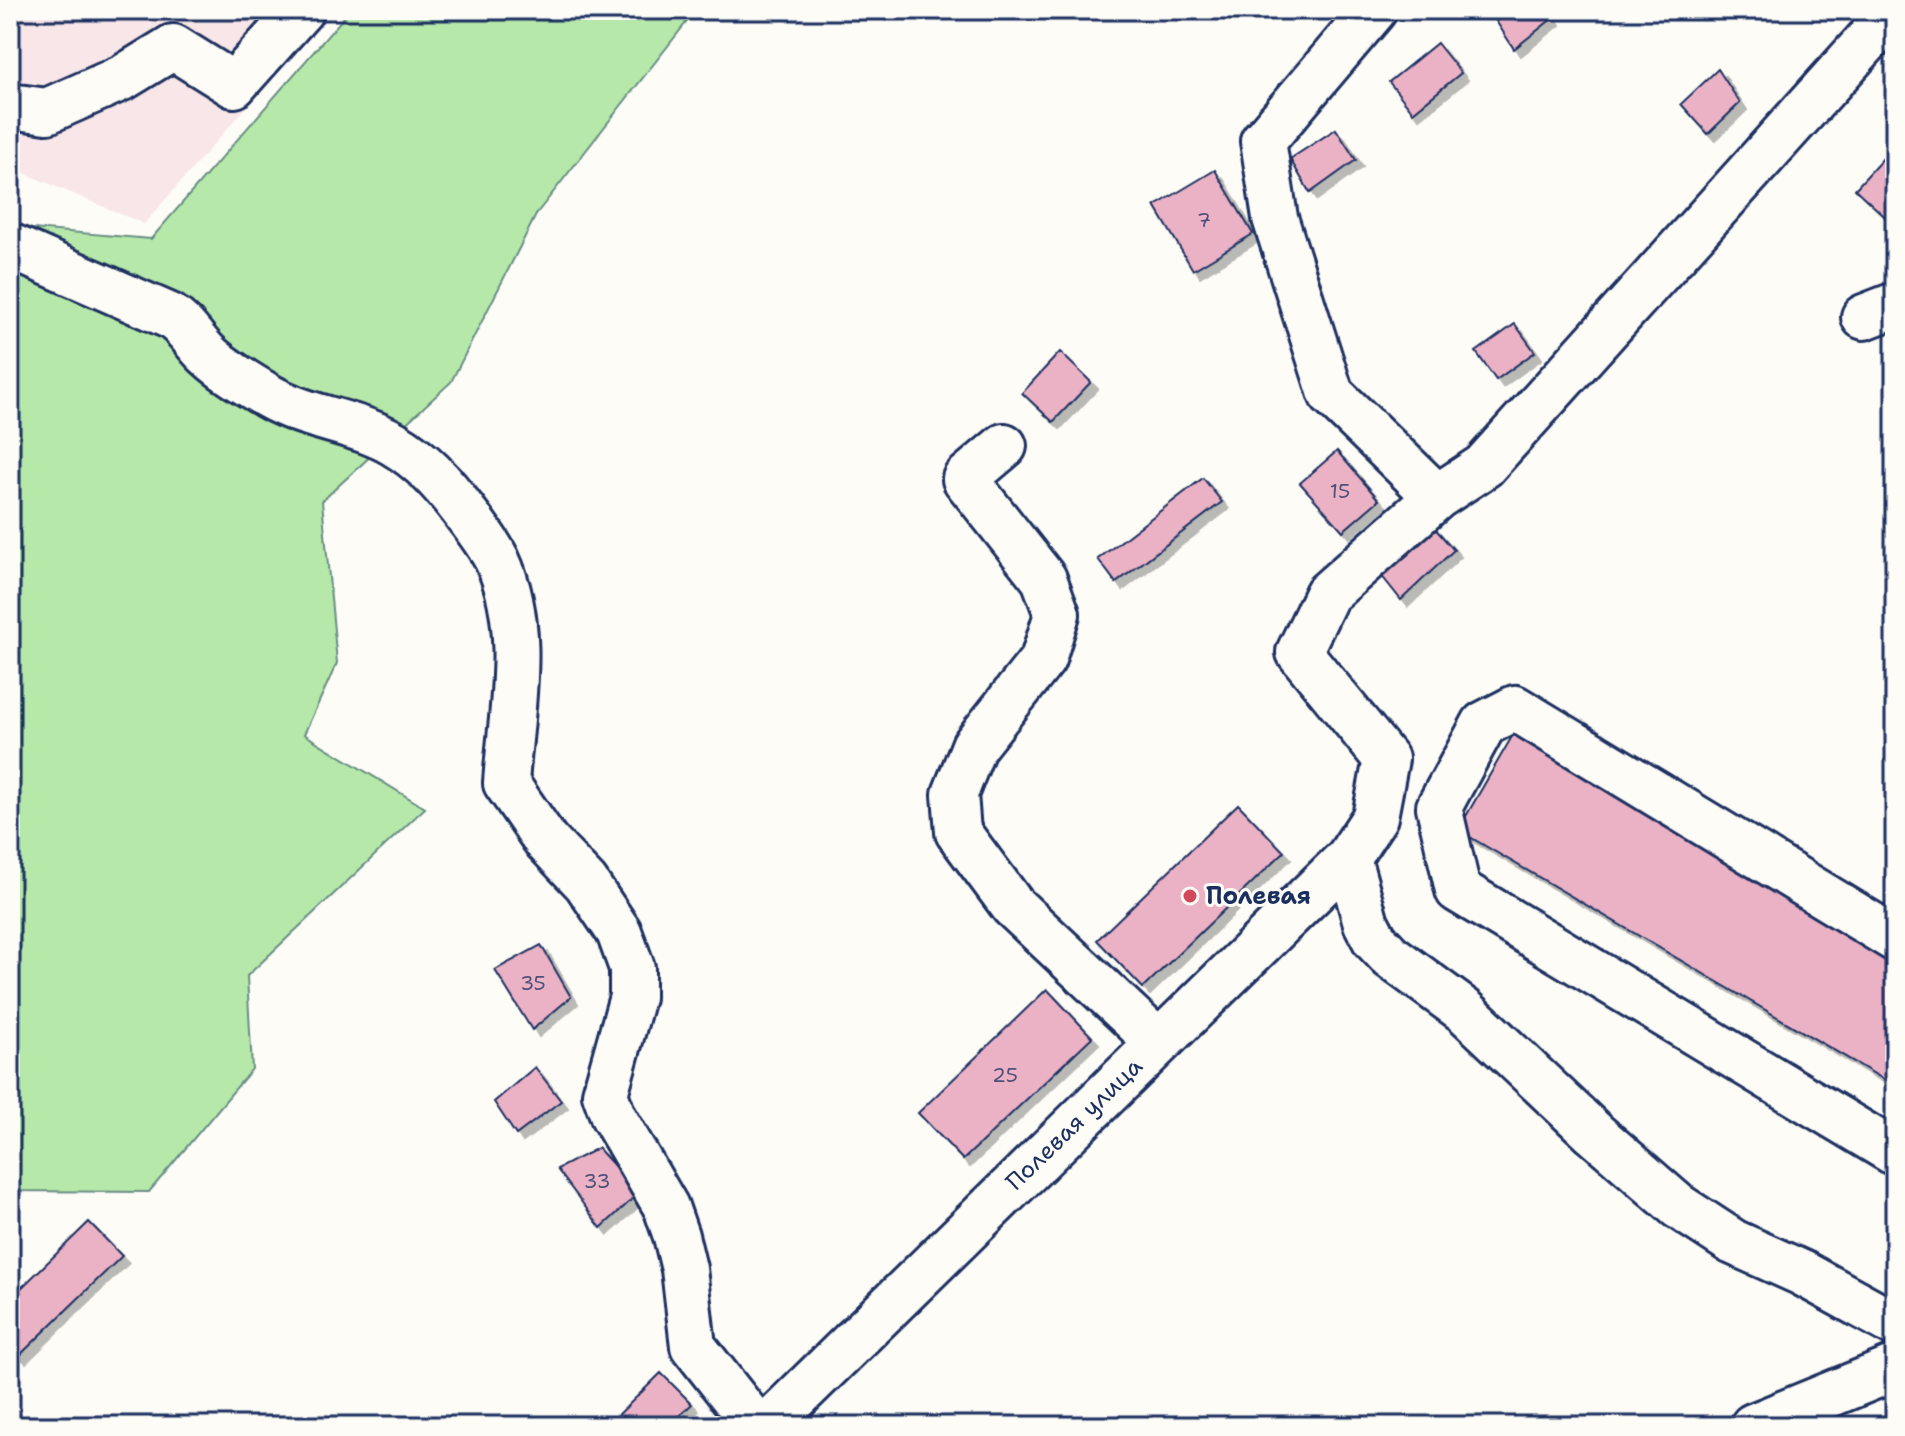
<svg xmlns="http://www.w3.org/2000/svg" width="1905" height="1436" viewBox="0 0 1905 1436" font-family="'Shantell Sans',sans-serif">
	<defs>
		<filter id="shadow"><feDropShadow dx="7" dy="7" stdDeviation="0" flood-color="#0004"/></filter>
	</defs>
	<rect width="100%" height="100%" fill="#fdfcf7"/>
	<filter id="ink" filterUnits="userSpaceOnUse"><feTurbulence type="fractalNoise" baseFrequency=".0125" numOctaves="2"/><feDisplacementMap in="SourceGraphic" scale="16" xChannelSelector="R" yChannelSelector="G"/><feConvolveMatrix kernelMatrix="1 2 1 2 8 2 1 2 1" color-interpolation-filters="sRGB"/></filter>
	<g filter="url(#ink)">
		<path fill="#f8e6e8" d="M10,10H331L144,224L10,167Z"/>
		<path fill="#b6e9a9" stroke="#688c84" stroke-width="2" d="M350,10H696L537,213L451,382L322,501L337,663L304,734L425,808L247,976L252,1069L149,1192L10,1191V227L151,239Z"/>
		<path fill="#ebb2c6" stroke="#1b2f5e" stroke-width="2" filter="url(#shadow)" d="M1510,10H1548L1553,18L1514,49L1496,21Z
			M1437,43L1461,73L1413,112L1389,82Z
			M1718,69L1740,103L1708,134L1681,104Z
			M1336,129L1356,160L1310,193L1290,159Z
			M1895,145V226L1855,189Z
			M1215,170L1253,234L1193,270L1155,206Z
			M1515,324L1535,352L1496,380L1476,352Z
			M1060,352L1091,382L1053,422L1022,393Z
			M1337,451L1379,500L1343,531L1300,483Z
			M1203,478L1222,502L1116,583L1098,559Z
			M1433,526L1454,550L1401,600L1377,570Z
			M1514,733L1895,956V1086L1458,830Z
			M1238,804L1284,852L1143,988L1097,940Z
			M541,945L571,997L532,1030L495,970Z
			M1047,989L1092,1037L963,1160L918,1113Z
			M535,1067L561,1101L516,1135L494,1102Z
			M598,1148L639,1193L601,1228L557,1169Z
			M89,1222L122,1256L19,1356L10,1347V1299Z
			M661,1373L692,1404L679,1416L690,1426H607Z"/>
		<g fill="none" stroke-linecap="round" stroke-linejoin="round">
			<defs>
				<path id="minor" d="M10,106L47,111L124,77L173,47L234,85L301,10
					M10,246L170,316C187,326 194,342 208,355C225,371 248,384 268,396C308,419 354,421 393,443C422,460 443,483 463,510C475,526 488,542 497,560C529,629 511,711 506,783L546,841L586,883L619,932L632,968V997L605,1094L613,1116L666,1207L676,1236L684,1269L693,1346L756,1426
					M1864,317L1895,305
					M1004,446L965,479L1044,579L1057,614L1043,659L974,746L955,794L958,832L1013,906L1158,1042
					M1437,497L1484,466L1895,10
					M1348,858L1366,923L1375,940L1390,956L1465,1011L1594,1133L1678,1206L1733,1242L1802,1273L1895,1324
					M1895,939L1515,708L1484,724L1439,807L1458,890L1895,1153
					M767,1426L1348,858L1375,817L1386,759L1299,652L1327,594L1437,497L1331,394L1275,218L1263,141L1374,10
					M1753,1426L1895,1368"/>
			</defs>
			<use href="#minor" stroke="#1b2f5e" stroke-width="50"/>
			<use href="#minor" stroke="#fdfcf7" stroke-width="44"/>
		</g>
	</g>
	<circle fill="#d1495b" stroke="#fdfcf7" stroke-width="3" cx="1190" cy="896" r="8"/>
	<g text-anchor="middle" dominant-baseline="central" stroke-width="6" stroke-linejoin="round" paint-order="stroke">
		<g font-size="20" fill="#4f5078">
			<text x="1204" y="220">7</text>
			<text x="1340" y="491">15</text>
			<text x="533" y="983">35</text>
			<text x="1005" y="1075">25</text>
			<text x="597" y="1181">33</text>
		</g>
		<g font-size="24" font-weight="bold" fill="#1b2f5e" stroke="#fdfcf7" text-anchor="start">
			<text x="1206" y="896">Полевая</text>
		</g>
		<g font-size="24" fill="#1b2f5e" stroke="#fdfcf7">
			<text transform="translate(1074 1124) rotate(-44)">Полевая улица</text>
		</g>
	</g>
	<rect width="1905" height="1436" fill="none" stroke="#fdfcf7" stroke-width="40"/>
	<rect x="20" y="20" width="1865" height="1396" fill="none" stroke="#1b2f5e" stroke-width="3" filter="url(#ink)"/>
</svg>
